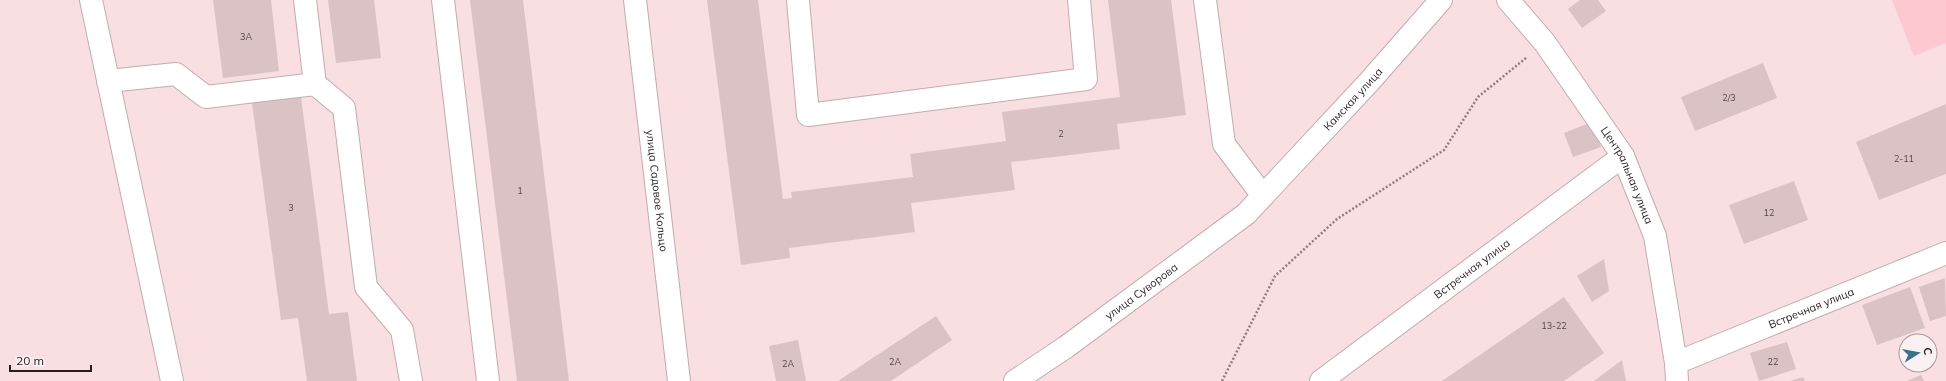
<svg xmlns="http://www.w3.org/2000/svg" width="1946" height="381" viewBox="0 0 1946 381" font-family="Mulish,sans-serif">
	<rect width="100%" height="100%" fill="#fadfe2"/>
	<path fill="#fdc8cf" d="M1892,0H1946V43L1914,56Z"/>
	<path fill="#dbc2c5" d="M213,0H271L279,71L223,78Z
		M328,0H374L381,58L336,63Z
		M470,0H523L569,381H517Z
		M707,0H758L783,199L792,198L791,192L913,177L910,154L1006,141L1002,112L1120,97L1108,0H1171L1186,115L1117,124L1120,149L1011,162L1015,190L911,203L915,232L789,248L790,258L741,265Z
		M1580,0H1598L1606,11L1582,28L1568,9Z
		M1763,63L1777,98L1695,131L1681,97Z
		M301,97L329,314L348,312L357,381H307L298,318L281,320L252,103Z
		M1946,104V174L1879,200L1856,142Z
		M1592,122L1601,147L1573,157L1564,133Z
		M1794,181L1808,220L1744,244L1729,205Z
		M1604,259L1609,291L1592,302L1577,276Z
		M1945,278L1946,316L1930,321L1919,287Z
		M1910,287L1925,328L1877,345L1862,305Z
		M1564,297L1604,353L1564,381H1442Z
		M936,316L952,340L891,381H838Z
		M798,340L806,381H776L769,346Z
		M1787,342L1796,369L1759,381L1750,353Z
		M1622,360L1626,381H1594Z
		M1921,375L1924,381H1907Z
		M1803,377L1805,381H1790Z"/>
	<g fill="none" stroke-linecap="round" stroke-linejoin="round">
		<defs>
			<g id="minor">
				<path d="M91,0L172,381"/>
				<path d="M305,0L315,84L344,108L366,287L402,330L411,381"/>
				<path d="M443,0L488,381"/>
				<path id="s1" d="M635,0L679,381"/>
				<path d="M798,0L808,115L1086,79L1079,0"/>
				<path d="M1205,0L1224,144L1263,196"/>
				<path id="s2" d="M1508,0L1545,43L1623,156L1655,236L1676,363L1677,381"/>
				<path d="M108,81L176,74L206,97L315,84"/>
				<path id="s3" d="M1676,363L1946,253"/>
				<path id="s4" d="M1015,381L1066,347L1246,214L1369,82L1441,0"/>
				<path id="s5" d="M1321,381L1623,156"/>
			</g>
		</defs>
		<use href="#minor" stroke="#c4abae" stroke-width="24"/>
		<path stroke="#8f7d80" stroke-width="2.5" stroke-dasharray="2 2" stroke-linecap="butt" d="M1222,381L1275,276L1337,219L1444,150L1478,97L1526,58"/>
		<use href="#minor" stroke="#fff" stroke-width="22"/>
	</g>
	<g text-anchor="middle" dominant-baseline="central" stroke-width="3" stroke-linejoin="round" paint-order="stroke">
		<g font-size="9" fill="#544648">
			<text x="246" y="36">3А</text>
			<text x="1729" y="97">2/3</text>
			<text x="1061" y="133">2</text>
			<text x="1904" y="158">2-11</text>
			<text x="520" y="190">1</text>
			<text x="291" y="207">3</text>
			<text x="1769" y="212">12</text>
			<text x="1554" y="325">13-22</text>
			<text x="895" y="361">2А</text>
			<text x="1773" y="361">22</text>
			<text x="788" y="363">2А</text>
		</g>
		<g font-size="11" fill="#271d1f" stroke="#fcf1f2">
			<text stroke="none"><textPath href="#s4" startOffset="442">Камская улица</textPath></text>
			<text stroke="none"><textPath href="#s2" startOffset="213">Центральная улица</textPath></text>
			<text stroke="none"><textPath href="#s1" startOffset="192">улица Садовое Кольцо</textPath></text>
			<text stroke="none"><textPath href="#s5" startOffset="188">Встречная улица</textPath></text>
			<text stroke="none"><textPath href="#s4" startOffset="155">улица Суворова</textPath></text>
			<text stroke="none"><textPath href="#s3" startOffset="146">Встречная улица</textPath></text>
		</g>
	</g>
	<g transform="translate(1918 353) rotate(79)"><circle r="19" fill="#fcf1f2" stroke="#a79c9e"/>
	<path d="M0-3L7 15L0 10L-7 15Z" fill="#37748b"/>
	<text y="-6" font-size="11" font-weight="bold" text-anchor="middle" fill="#271d1f">С</text>
	</g>
	<path d="M10 365v6h81v-6" fill="none" stroke="#271d1f" stroke-width="2"/>
	<text x="16" y="365" font-size="12" fill="#271d1f" stroke="#fcf1f2" stroke-width="3" paint-order="stroke">20 m</text>
</svg>
